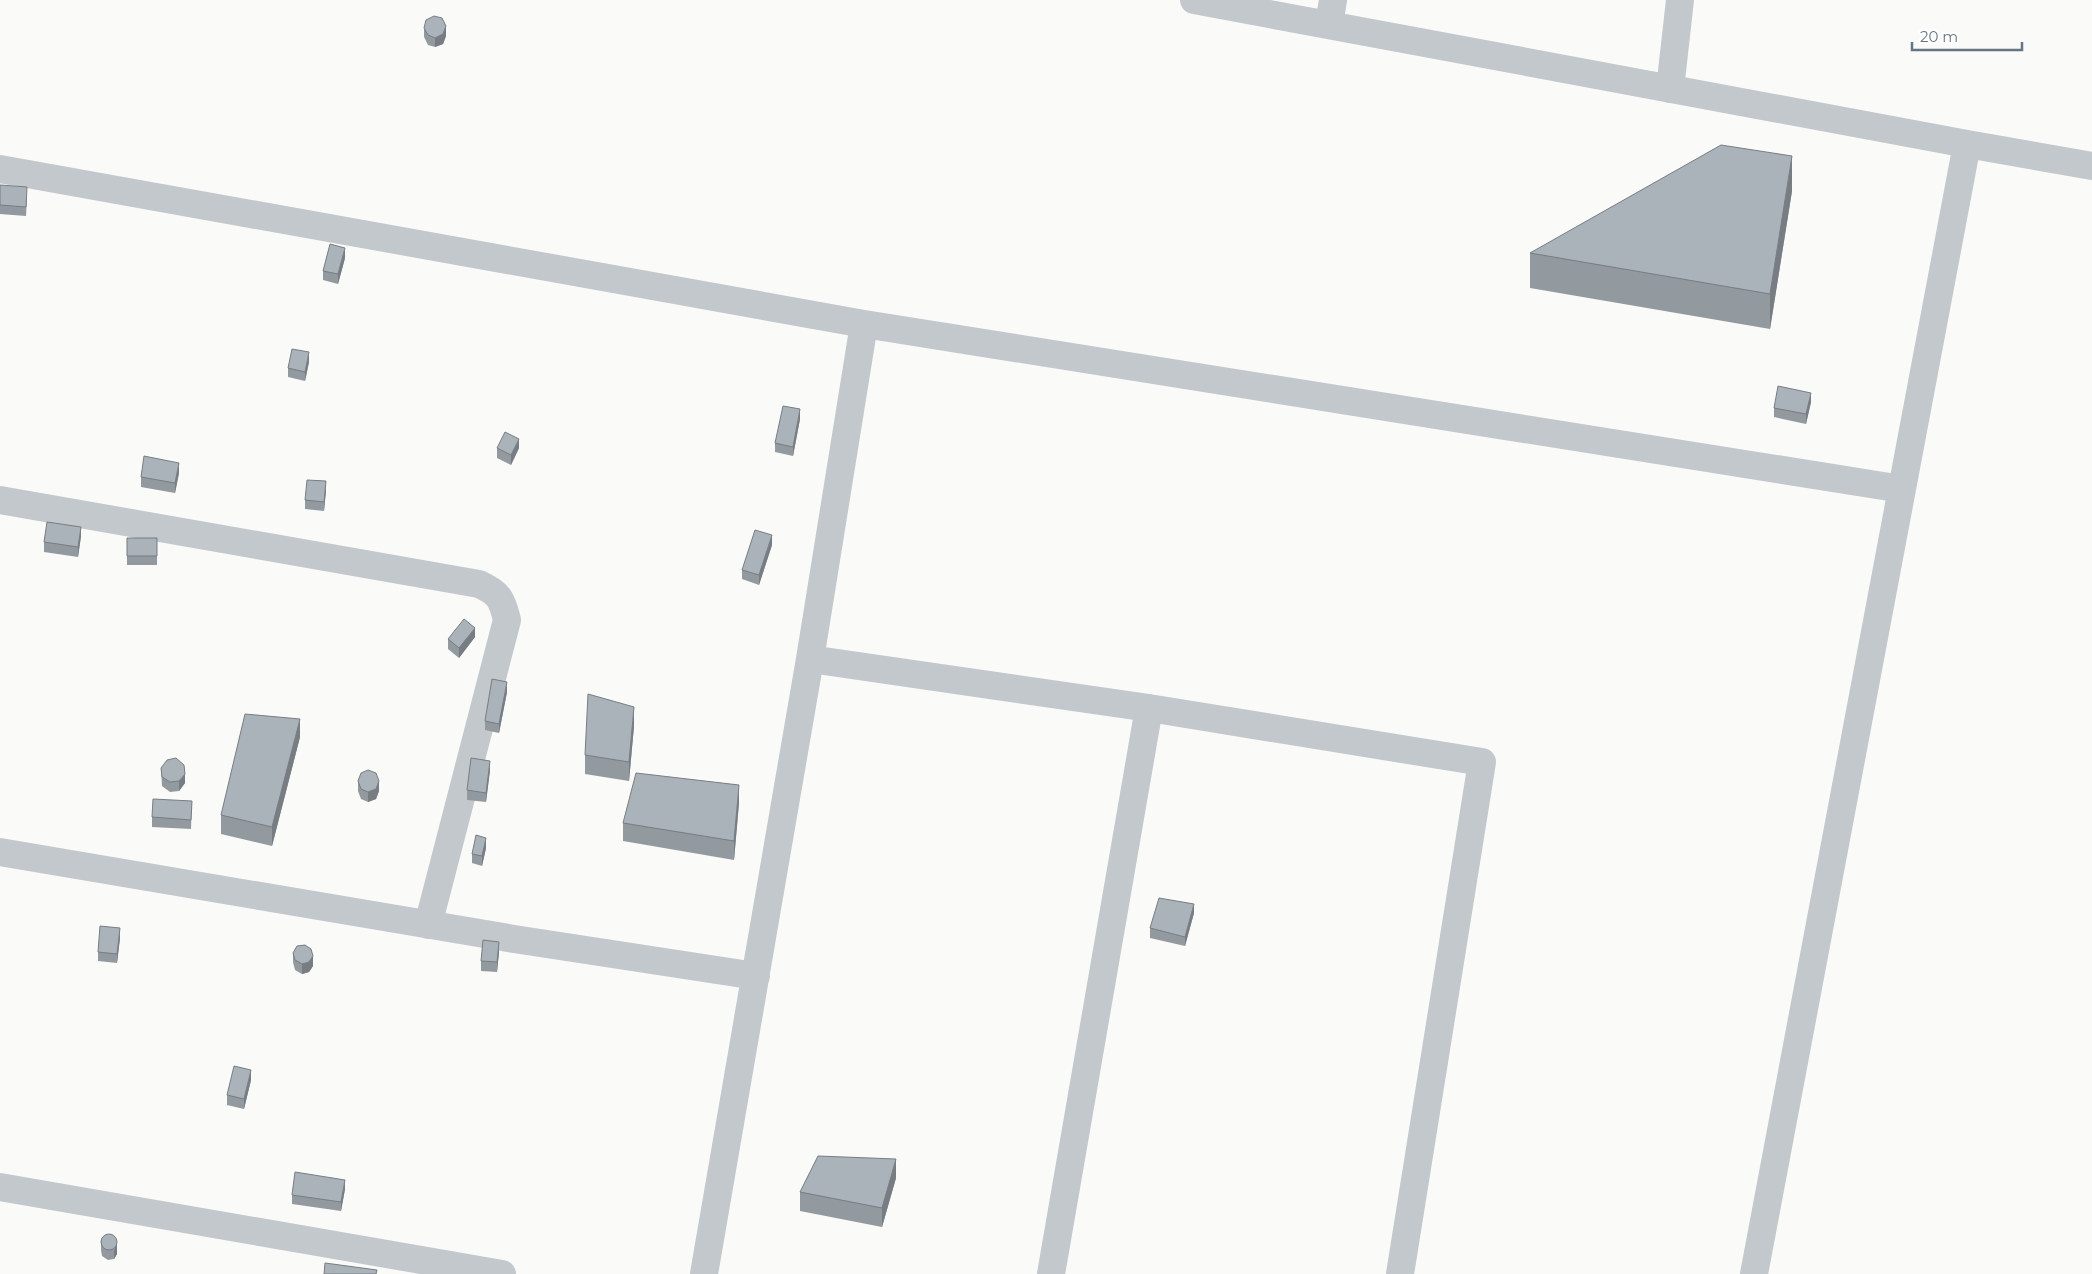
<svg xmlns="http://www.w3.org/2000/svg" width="2092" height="1274" viewBox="0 0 2092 1274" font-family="Montserrat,sans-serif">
	<rect width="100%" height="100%" fill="#fafaf8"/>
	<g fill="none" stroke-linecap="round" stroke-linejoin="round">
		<path stroke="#c3c8cc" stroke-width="28" d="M1194,0L1967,144L1754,1274
			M1329,25L1333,0
			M1670,89L1680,0
			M1967,144L2092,166
			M0,169L864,324L1902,489
			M0,500L479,584C499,593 502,599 507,620L428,925
			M810,659L1149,708L1482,762L1400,1274
			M0,852L514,939L756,976
			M0,1187L502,1274
			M704,1274L810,659L864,324
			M1051,1274L1149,708"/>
	</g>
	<path fill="#929a9f" d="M424,28L446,36L443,44L435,47L428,45L424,37Z
		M0,185L27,197L26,216L0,214Z
		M1792,191L1770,329L1530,288V253Z
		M345,258L338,284L323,280V271Z
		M309,362L305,381L288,377V368Z
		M1811,402L1806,424L1774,417V408Z
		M800,419L793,456L775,452V443Z
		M497,448H519L511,465L497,458Z
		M179,473L175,493L141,487V477Z
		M326,490L324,511L305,509V500Z
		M81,536L78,557L44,552V542Z
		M127,538H157V565H127Z
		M772,545L759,585L742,579V570Z
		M475,637L459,658L448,649V639Z
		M507,692L499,733L485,730V721Z
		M634,726L629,781L585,774V755Z
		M300,737L272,846L221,834V815Z
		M161,768L185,783L179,791L170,792L162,786Z
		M490,770L486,802L467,800V790Z
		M358,781L379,791L376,799L368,802L361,799L358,791Z
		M192,801L191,829L152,827V817Z
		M739,803L734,860L623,841V823Z
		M486,848L482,866L472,863V854Z
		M1194,913L1185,946L1150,938V928Z
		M120,938L117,963L98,961V952Z
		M499,952L497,972L481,971V961Z
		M293,953L313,966L309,972L302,974L295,970L293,962Z
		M251,1080L244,1109L227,1105V1095Z
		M896,1178L882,1227L800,1211V1192Z
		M345,1189L341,1211L292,1204V1195Z
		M105,1235L117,1254L114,1259L108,1260L102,1256L101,1250V1241Z"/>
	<path fill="#777d82" d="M446,26V36L443,44L435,47V38Z
		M1792,156V191L1770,329V294Z
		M345,248V258L338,284V274Z
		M309,352V362L305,381V372Z
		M1811,393V402L1806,424V414Z
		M800,409V419L793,456V447Z
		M519,439V448L511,465V455Z
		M179,463V473L175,493V483Z
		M326,481V490L324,511V502Z
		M81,527V536L78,557V547Z
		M772,535V545L759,585V575Z
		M475,628V637L459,658V648Z
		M507,682V692L499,733V724Z
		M634,707V726L629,781V762Z
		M300,719V737L272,846V827Z
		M490,761V770L486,802V793Z
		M185,774V783L179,791V781Z
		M379,781V791L376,799L368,802V792Z
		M739,785V803L734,860V841Z
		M486,838V848L482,866V856Z
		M1194,904V913L1185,946V937Z
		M120,928V938L117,963V954Z
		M499,942V952L497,972V962Z
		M313,956V966L309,972L302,974V964Z
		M251,1070V1080L244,1109V1099Z
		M896,1159V1178L882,1227V1208Z
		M345,1180V1189L341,1211V1202Z
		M117,1244V1254L114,1259V1249Z"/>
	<path fill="#aab3b9" stroke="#777d82" d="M434,16L442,18L446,26L443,34L435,38L428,35L424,28L426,20Z
		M1721,145L1792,156L1770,294L1530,253Z
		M0,185L27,187L26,207L0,205Z
		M330,244L345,248L338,274L323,271Z
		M292,349L309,352L305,372L288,368Z
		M1778,386L1811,393L1806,414L1774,408Z
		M783,406L800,409L793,447L775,443Z
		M505,432L519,439L511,455L497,448Z
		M144,456L179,463L175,483L141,477Z
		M307,480L326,481L324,502L305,500Z
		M47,522L81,527L78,547L44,542Z
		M755,530L772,535L759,575L742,570Z
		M127,538H157V556H127Z
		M464,619L475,628L459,648L448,639Z
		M492,679L507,682L499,724L485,721Z
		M588,694L634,707L629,762L585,755Z
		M245,714L300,719L272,827L221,815Z
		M176,758L184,765L185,774L179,781L170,782L162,777L161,768L167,760Z
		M471,758L490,761L486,793L467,790Z
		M368,770L376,773L379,781L376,789L368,792L361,789L358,781L361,773Z
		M636,773L739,785L734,841L623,823Z
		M153,799L192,801L191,820L152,817Z
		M476,835L486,838L482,856L472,854Z
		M1159,898L1194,904L1185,937L1150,928Z
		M100,926L120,928L117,954L98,952Z
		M483,940L499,942L497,962L481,961Z
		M305,945L311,949L313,956L309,962L302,964L295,960L293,953L297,946Z
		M234,1066L251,1070L244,1099L227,1095Z
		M818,1156L896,1159L882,1208L800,1192Z
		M295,1172L345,1180L341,1202L292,1195Z
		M101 1242a8 8 0 1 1 16 0a8 8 0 1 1-16 0Z
		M325,1263L377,1270L376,1274H324Z"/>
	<path d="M1912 42v8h110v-8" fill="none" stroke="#657683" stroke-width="2.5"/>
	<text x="1920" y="42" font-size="15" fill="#657683" stroke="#ffffff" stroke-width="4" paint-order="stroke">20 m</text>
</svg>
